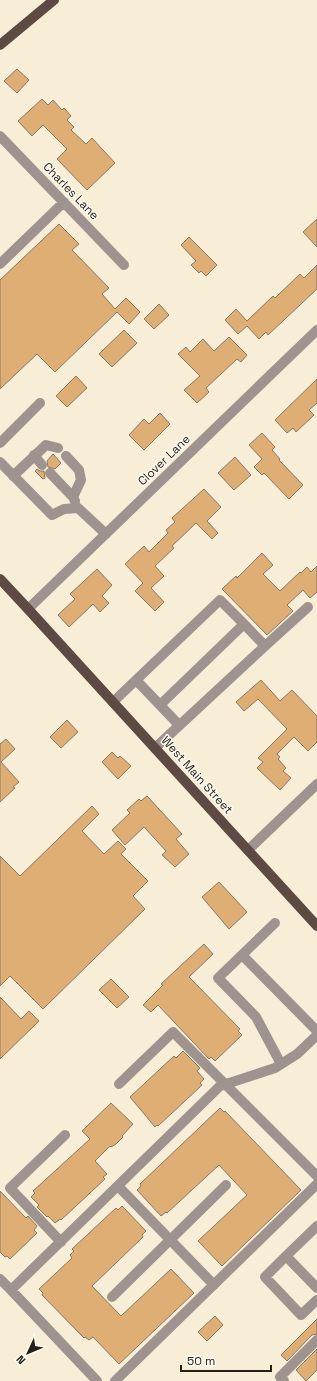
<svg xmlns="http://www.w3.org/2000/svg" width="317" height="1381" viewBox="0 0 317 1381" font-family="'Space Grotesk',sans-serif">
	<rect width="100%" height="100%" fill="#f8edd6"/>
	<path fill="#deae75" stroke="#877766" d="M17,69L29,80L17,93L4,81Z
		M42,99L48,105L53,100L62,110L64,108L71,116L67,120L74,127L71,130L86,144L92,138L115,163L87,190L57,159L67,149L43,125L32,136L18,121Z
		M317,219V247L303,232Z
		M59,224L79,244L72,250L109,288L102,294L115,309L126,298L140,312L129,324L117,312L55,372L37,354L0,389V280Z
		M189,237L217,265L206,276L201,271L199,273L191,265L196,261L181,245Z
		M317,265V289L268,335L266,332L259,339L247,326L238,334L225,320L236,309L247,321L273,296L275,298L300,274L304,278Z
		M159,304L169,315L154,329L144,319Z
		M124,330L137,343L112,367L99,354Z
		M229,337L247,355L241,362L237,359L206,388L209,392L197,403L184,390L200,376L178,354L186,347L190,352L203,339L214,351Z
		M76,376L87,388L67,407L56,396Z
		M317,379V403L309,410L314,415L296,432L293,428L287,433L275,420Z
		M160,413L170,424L144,450L129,435L144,419L149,424Z
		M262,433L275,447L272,450L280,459L279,460L303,485L289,499L264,473L262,475L254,467L262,459L249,445Z
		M53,454L61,463L55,469L48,467L47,461Z
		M235,457L251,475L234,490L218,473Z
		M37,469L40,471H44L45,478L43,479L35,471Z
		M204,489L221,507L207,521L218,533L212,539L196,523L172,546L174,548L155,566L164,576L151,588L164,602L155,611L135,591L143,583L125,564L144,546L149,552L168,533L166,530L175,522L172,518Z
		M262,553L273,565L263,574L280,591L300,572L301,573L307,567L311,572L317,566V592L310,598L303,590L287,605L293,611L267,635L222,589L236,576L237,578Z
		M97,569L112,585L102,596L109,603L100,612L93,604L69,627L58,615L75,599L70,594Z
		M261,680L280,701L292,690L317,716V742L308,751L294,737L277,754L280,757L278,759L286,768L283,771L291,778L280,790L257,768L263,762L258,758L287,729L258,699L244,711L236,702Z
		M67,720L78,732L61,748L50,737Z
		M6,739L15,749L1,762L19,782L13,787L15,788L0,802V744Z
		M112,752L118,758L120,756L131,766L118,779L102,762Z
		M147,796L182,834L176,839L189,854L175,867L162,855L166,851L144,827L125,845L112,830L130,813L127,810L139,799L141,801Z
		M92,806L99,814L82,831L104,854L118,841L126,849L121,854L148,881L133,896L145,909L43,1009L10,976L0,986V856L20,876Z
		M219,882L247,912L229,929L202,897Z
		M204,944L213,954L189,977L240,1029L238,1031L242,1035L215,1061L211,1057L209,1059L158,1005L151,1012L143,1005L163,985L161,984Z
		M111,979L129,997L117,1008L99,990Z
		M0,997L21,1019L29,1011L39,1021L0,1059Z
		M183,1051L200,1068L197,1071L204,1079L200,1083L202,1085L185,1101L158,1126L157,1125L155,1127L130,1097L174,1056L176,1058Z
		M111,1103L133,1124L122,1136L123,1137L116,1144L111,1147L110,1146L95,1161L107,1174L103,1177L105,1179L61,1220L60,1219L55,1223L48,1216L47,1217L37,1207L39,1205L31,1197L35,1193L33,1191L90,1139L82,1131Z
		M220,1108L224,1112L225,1111L301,1190L222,1266L198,1241L247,1195L219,1165L167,1213L166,1212L161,1216L137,1190L141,1186L140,1184Z
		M0,1191L26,1218L28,1216L37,1226L34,1230L37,1233L10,1259L7,1256L5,1257L0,1252Z
		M122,1206L146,1231L142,1235L143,1237L92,1286L121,1316L171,1269L194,1293L119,1364L93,1337L89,1340L85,1337L84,1338L42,1295L43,1293L39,1289L72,1258L70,1255L74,1251L72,1249L116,1208L118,1210Z
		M215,1316L223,1325L207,1341L198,1332Z
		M317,1319V1334L312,1335L287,1361L281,1355Z
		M317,1349V1370L306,1381L296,1370Z"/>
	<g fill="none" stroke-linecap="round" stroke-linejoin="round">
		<path stroke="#9e938f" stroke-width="10" d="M0,136L124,265
			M0,264L64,202
			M0,443L40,403
			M34,455L42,465
			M66,456L79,470L81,480L73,497
			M0,462L52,515L64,509L78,508L106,534
			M50,473L73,497L75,501
			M13,476L46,445L58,448
			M28,609L317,330
			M244,624L265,646L308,607
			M136,680L179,725
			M113,702L220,600L244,624L160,705
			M155,748L265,646
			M248,850L317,784
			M275,923L218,978L256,1017L281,1064
			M242,955L317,1031
			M119,1084L173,1032L317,1176
			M118,1186L214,1285
			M317,1226L286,1256L317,1288
			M61,1242L10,1188L65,1135
			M286,1256L265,1277L301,1315L317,1300
			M0,1279L11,1290
			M112,1297L226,1185
			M97,1381L11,1290L220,1086L275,1068L297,1054L317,1035
			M115,1381L317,1184
			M284,1381L280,1377L317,1340"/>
		<path stroke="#5c4a43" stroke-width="10" d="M0,45L54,0
			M0,579L28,609L317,926"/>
	</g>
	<g text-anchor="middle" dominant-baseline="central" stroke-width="3" stroke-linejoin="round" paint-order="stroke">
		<g font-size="12" fill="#242018" stroke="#fffbf1">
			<text transform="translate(71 191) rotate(46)">Charles Lane</text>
			<text transform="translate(164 460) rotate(-44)">Clover Lane</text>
			<text transform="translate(197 775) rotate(48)">West Main Street</text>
		</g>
	</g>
	<g transform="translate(28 1353) rotate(226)" stroke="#fffbf1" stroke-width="3" paint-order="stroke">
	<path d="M0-3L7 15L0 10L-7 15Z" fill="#242018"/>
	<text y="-6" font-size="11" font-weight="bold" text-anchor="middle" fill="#242018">N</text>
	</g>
	<path d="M181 1365v6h90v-6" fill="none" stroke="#242018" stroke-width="2"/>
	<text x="187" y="1365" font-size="12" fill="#242018" stroke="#fffbf1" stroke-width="3" paint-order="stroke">50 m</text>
</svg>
